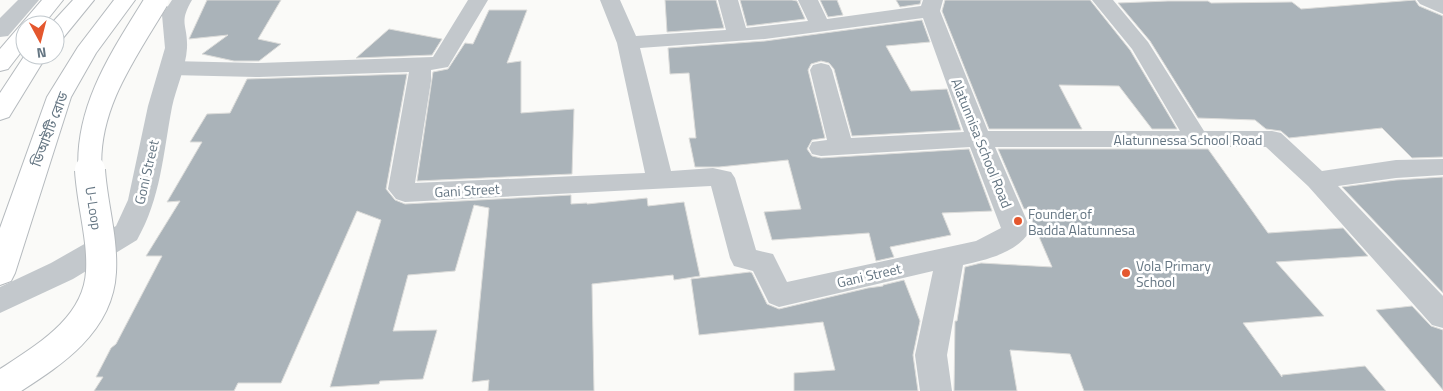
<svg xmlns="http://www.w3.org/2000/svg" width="1443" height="391" viewBox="0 0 1443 391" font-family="'Titillium Web','Noto Sans Bengali',sans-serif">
	<rect width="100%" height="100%" fill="#fafaf8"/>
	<path fill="#aab3b9" stroke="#dcdcda" d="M207,0H281L258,39L281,44L259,61H234L202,54L228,35L189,39Z
		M665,0H716L724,28L667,32Z
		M740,0H792L797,1L805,19L747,26Z
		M820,0H837L843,15L828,17Z
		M896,0H921L920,4L900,7Z
		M945,0H1090L1130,50L1177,129H1152L1119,86L1059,85L1082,129H989L942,11Z
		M1415,0L1419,6L1443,16V157L1412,158L1382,128L1289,138L1281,131L1266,129L1255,120L1198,118L1150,41L1118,3L1168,1H1208L1211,3L1292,2L1301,9Z
		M489,10H527L507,63L521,61V113L574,109L572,174L417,181L433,72L448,69L465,43L473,44Z
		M922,20L930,42L886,46L911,91L947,89L961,130L852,136L834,69L829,63L821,61L811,64L808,70L825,138L812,140L807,149L812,156L821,158L969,149L992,211L942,213L951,235L890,247L894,257L876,261L869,233L772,240L764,212L801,209L788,160L719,167H695L689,138H696L689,73L670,74L668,48L765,41Z
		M389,29L442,39L432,55L356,58Z
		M407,74L386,189L395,200L405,204L571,195V204L587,203V204L647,198L648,206L684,202L700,276L674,280L673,275L592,284L594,391H488L489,380L472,382L489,208L474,205L455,271L408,275L393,331L437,330L423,379L380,381L379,384L330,387L381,220L357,211L281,383H238L234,391H94L103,377H96L111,348L116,344L162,256H146L180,201L167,202L202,142H190L207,114L230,113L247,79Z
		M998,149H1208L1268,233L1343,228L1368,256L1276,262L1324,316L1243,323L1282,377V375L1365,366L1386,391H1084L1070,354L1010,350L1017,391H954L955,321H957L965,267L981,263L1052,267L1027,209H1024Z
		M1443,177V293L1342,187L1396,180Z
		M750,272L752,273L767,304L779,309L868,288L883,286V285L904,280L920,321L913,355L918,391H794V373L835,370L823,322L699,335L691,279Z
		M1412,306L1431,326L1443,330V390L1376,310Z"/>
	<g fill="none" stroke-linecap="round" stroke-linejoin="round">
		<defs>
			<path id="primary" d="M42,0H63L43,25H25V47L8,69L0,71V49Z
				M73,0H94L63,38L55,40V25H50Z
				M114,0H135L96,53L71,97L15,273L11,281L0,285V228L47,97L78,47Z
				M25,55H47L9,117L0,120V93Z"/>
		</defs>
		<use href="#primary" stroke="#b5babe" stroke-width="2"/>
		<path fill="#c3c8cc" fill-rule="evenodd" d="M468,0H488L448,67L431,70V81L415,183L645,173L617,43L600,0H620L636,36L726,30L718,0H738L746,28L808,21L798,0H818L827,19L921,6L923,0H943L940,11L988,131H1180L1132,49L1092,0H1113L1148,42L1204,131H1272L1281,133L1322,171L1396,160L1443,159V175L1396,178L1338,186L1443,296V328L1432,325L1308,186L1266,147H995L1027,221L1029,232C1017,253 985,260 963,265L947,355L952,391H920L915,355L933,271L779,307L769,303L753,271L734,266L730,258L711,186L405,202L396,199L388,189L409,72L259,77L171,75L163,73L160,68L163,63L171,61L259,63L433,57ZM923,18L964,132L851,138L832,70L829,65L821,63L813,65L810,70L827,140L812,142L809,148L812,154L821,156L970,147L1001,228L976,241L787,282L773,254L756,250L735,178L731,172L713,168L671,171L640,48L765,39Z
			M1417,0H1443V14L1420,4Z"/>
		<path fill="#c3c8cc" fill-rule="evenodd" d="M18,0H39L8,36L0,37V18Z
			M172,0H192C178,24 188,24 187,48C186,67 176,88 172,107C163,154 161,198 137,240L73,279L0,313V287L51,263L116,226L128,200L148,106L165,48L162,15Z"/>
		<use href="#primary" fill="#fff" fill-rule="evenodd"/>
		<defs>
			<path id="primary-bridge-far1" d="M90,171C86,106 125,53 157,0"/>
			<path id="primary-bridge" d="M0,387C42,359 98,329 101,272C103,238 92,204 90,170"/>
		</defs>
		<use href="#primary-bridge-far1" stroke="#b5babe" stroke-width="25" stroke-linecap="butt"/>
		<use href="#primary-bridge" stroke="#b5babe" stroke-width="32" stroke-linecap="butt"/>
		<use href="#primary-bridge-far1" stroke="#fff" stroke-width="23"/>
		<use href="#primary-bridge" stroke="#fff" stroke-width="30"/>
	</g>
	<g fill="#e4572e" stroke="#fff" stroke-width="2">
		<circle cx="1018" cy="221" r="5"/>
		<circle cx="1126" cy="273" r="5"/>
	</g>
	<g text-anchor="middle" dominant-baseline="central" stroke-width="5" stroke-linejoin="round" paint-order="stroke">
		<g font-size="14" fill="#657683" stroke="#fff">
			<text transform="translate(49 129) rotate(-69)">ডিআইটি রোড</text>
			<text x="1188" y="139">Alatunnessa School Road</text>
			<text transform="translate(982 143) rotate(68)">Alatunnisa School Road</text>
			<text transform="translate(146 172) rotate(-77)">Goni Street</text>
			<text transform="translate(467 190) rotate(-3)">Gani Street</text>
			<text transform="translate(94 208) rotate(81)">U-Loop</text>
			<text transform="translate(869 275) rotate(-13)">Gani Street</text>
		</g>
		<g font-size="14" fill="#657683" stroke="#fff" text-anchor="start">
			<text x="1028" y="213">Founder of<tspan x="1028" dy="16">Badda Alatunnesa</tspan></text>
			<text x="1136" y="265">Vola Primary<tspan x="1136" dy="16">School</tspan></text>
		</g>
	</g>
	<g transform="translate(40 40) rotate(173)"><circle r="24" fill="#ffffff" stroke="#c1c8cd"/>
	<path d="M0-4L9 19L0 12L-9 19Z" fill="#e4572e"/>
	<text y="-8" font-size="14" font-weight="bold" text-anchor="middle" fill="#657683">N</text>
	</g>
</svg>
